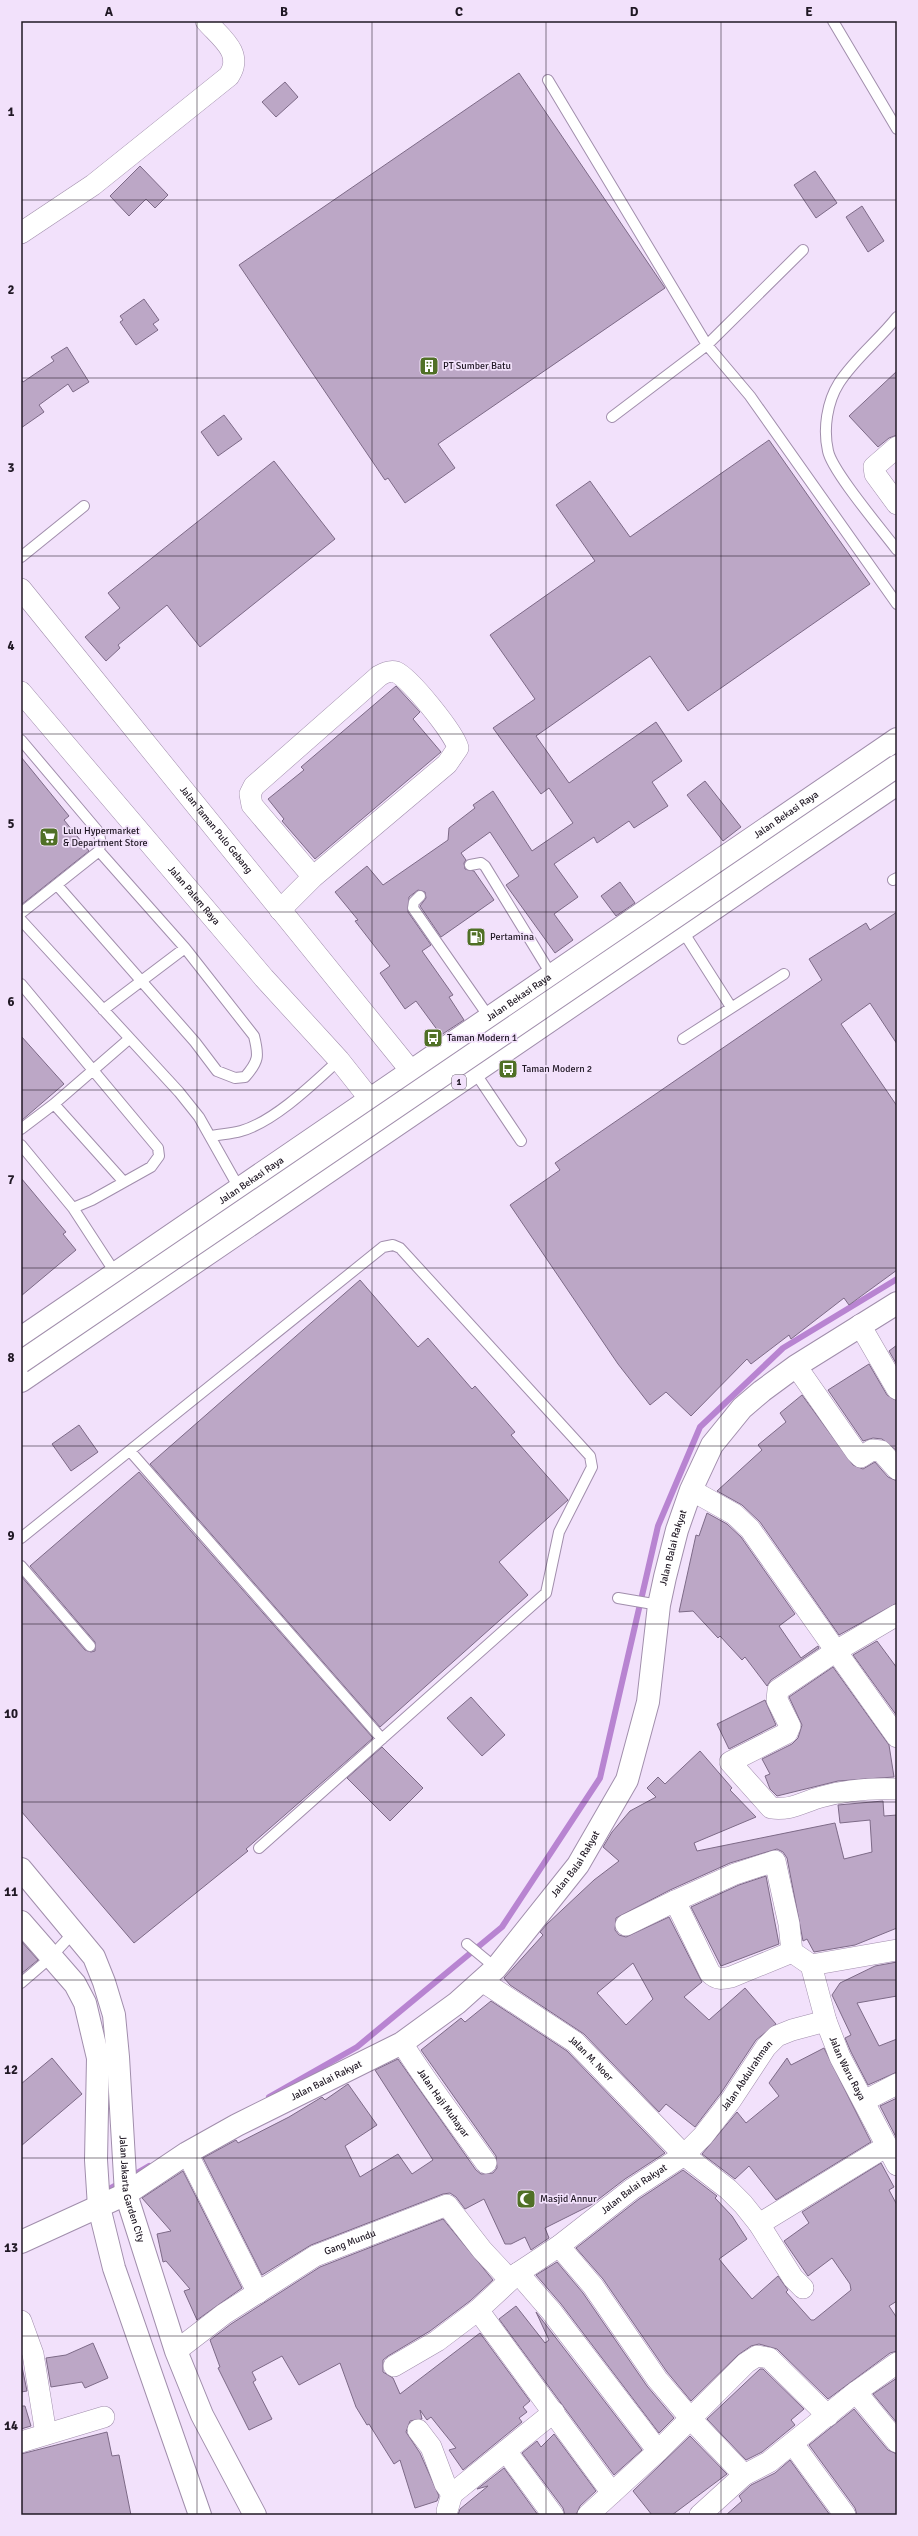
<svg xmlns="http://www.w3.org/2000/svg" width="918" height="2536" viewBox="0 0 918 2536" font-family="Signika,sans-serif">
	<rect width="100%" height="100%" fill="#f2e1fb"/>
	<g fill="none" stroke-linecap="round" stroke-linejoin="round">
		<path stroke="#b884d1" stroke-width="6" d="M269,2097L357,2047L502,1927L600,1778L658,1526L700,1427L783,1348L897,1279
			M130,2177L149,2166
			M102,2193L122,2182"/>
	</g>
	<path fill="#bca7c6" stroke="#7d6a87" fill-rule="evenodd" d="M519,73L665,288L438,444L455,468L405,503L388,478L385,480L239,265Z
		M285,82L298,97L276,117L262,102Z
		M140,166L168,195L155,208L146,199L129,216L110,196Z
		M815,171L837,203L816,218L794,185Z
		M862,206L884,241L868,252L846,217Z
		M144,299L159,320L153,324L158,330L136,345L120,322L123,320L120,316Z
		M67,347L89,382L73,392L68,384L39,405L44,412L21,428V379L23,382L54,361L51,357Z
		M897,371V435L889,438L878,447L849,416Z
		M224,415L242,439L218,456L201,432Z
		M769,440L870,584L688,711L650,656L536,736L569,783L656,722L682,761L652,782L668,806L634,828L629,821L597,843L594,837L554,864L578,897L554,914L573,940L555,953L506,885L519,876L490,832L461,853L466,860L464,863L465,869L474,871L494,900L441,937L420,906L426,898L425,892L418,890L409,897L408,912L431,945L422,951L453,995L449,997L464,1020L441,1035L416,1001L405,1009L380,973L390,966L355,921L358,920L335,892L367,866L383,885L448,840L449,828L475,808L473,805L493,791L532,851L573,823L549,788L541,794L493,728L535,699L490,635L595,561L556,505L590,481L630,537Z
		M274,461L335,539L200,647L167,605L118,645L120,648L106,661L85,637L120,608L108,593Z
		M396,686L420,712L413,719L441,752L315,859L282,821L284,819L268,799L304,770L301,767Z
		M21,757L69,816L64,820L89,851L21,905Z
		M705,781L741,827L723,841L687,795Z
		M620,882L635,903L616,916L601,896Z
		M897,912V1044L870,1003L841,1024L897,1106V1270L849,1305L844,1298L791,1339L789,1335L751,1364L747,1359L691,1416L666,1392L650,1405L618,1364L510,1205L560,1170L555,1163L822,980L809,959L866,923L870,930Z
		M21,1036L64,1084L21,1121Z
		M21,1178L66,1232L63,1234L76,1250L21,1296Z
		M360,1280L418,1347L428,1338L472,1389L475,1386L515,1432L511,1435L568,1500L499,1562L528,1595L380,1727L150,1464Z
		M897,1345V1365L889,1351Z
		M869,1364L887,1395L897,1401V1451L882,1439L873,1438L863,1441L828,1390Z
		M802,1395L853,1465L863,1469L875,1462L888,1477L897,1481V1603L839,1635L760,1522L742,1505L717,1491L762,1450L758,1445L786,1422L780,1413Z
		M79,1425L98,1452L71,1471L52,1444Z
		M139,1472L373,1738L246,1849L248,1851L134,1943L21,1811V1576L85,1650L91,1652L95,1651V1642L30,1566Z
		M707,1513L727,1524L741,1537L795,1614L779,1626L801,1658L818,1646L819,1648L771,1680L767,1686L745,1657L742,1660L720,1636L718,1638L693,1611L679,1612L696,1535L699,1536Z
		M877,1641L897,1668V1716L853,1655Z
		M833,1667L889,1745L894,1777L838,1781L777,1796L770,1789L765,1776L770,1774L762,1759L792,1744L798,1738L802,1725L789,1697Z
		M471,1697L505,1735L482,1756L447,1718Z
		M765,1700L776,1725L729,1749L717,1724Z
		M382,1747L423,1788L390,1821L347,1778Z
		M700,1751L732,1788L730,1790L756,1817L694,1843L697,1851L835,1823L844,1859L872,1852L870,1820L840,1823L838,1805L883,1801L884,1816L897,1815V1928L855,1945L814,1952L807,1939L803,1941L787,1858L783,1852L777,1849L730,1863L670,1890L616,1918L615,1930L619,1935L626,1937L669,1917L702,1982L684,1997L709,2020L745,1988L776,2024L756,2040L721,2093L695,2127L666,2104L659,2112L584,2034L510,1985L504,1978L543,1935L540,1932L547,1924L594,1880L619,1861L603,1847L612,1832L630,1811L656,1797L647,1788L658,1777L665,1784ZM633,1963L653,1999L626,2025L597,1993Z
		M766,1876L779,1944L721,1966L691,1907L739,1885Z
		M21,1941L38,1960L21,1974Z
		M897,1962V1996L857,2003L879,2046L897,2039V2072L868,2085L851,2052L845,2038L851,2035L832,1995L840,1983L875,1966Z
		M491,2001L567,2051L665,2153L625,2179L591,2205L545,2228L549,2238L531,2250L525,2237L511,2244H505L484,2199L465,2209L456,2197L450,2193L443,2194L311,2245L262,2275L203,2158L236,2140L238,2143L289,2117L322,2097L325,2100L348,2084L377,2125L345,2146L360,2177L398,2154L412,2174L433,2160L375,2070L398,2059L476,2170L481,2174L493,2173L497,2168L496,2156L421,2050L461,2018L465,2022Z
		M824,2048L871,2142L776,2200L749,2166L735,2179L702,2154L737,2112L746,2123L779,2096L769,2083L787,2058L791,2065Z
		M52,2058L82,2094L21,2146V2084Z
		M897,2098V2139L880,2106Z
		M881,2163L894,2187L889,2190L897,2205V2301L889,2306L897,2318V2351L890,2353L828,2399L777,2349L759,2344L751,2346L738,2355L691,2401L667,2372L603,2279L576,2248L639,2199L683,2170L717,2196L715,2198L732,2216L747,2239L719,2259L752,2299L778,2276L788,2290L786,2292L811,2320H814L851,2290L850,2284L832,2258L808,2276L784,2241L809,2223L802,2212Z
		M183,2171L242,2288L197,2320L184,2291L190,2289L166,2261L163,2262L157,2234L171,2231L142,2198Z
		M443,2219L493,2280L470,2301L430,2331L388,2356L383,2360V2372L393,2378L400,2394L480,2333L530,2401L523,2407L527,2412L519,2418L522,2422L463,2470L449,2450L456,2448L431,2417L427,2420L420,2410L422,2419L410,2421L406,2432L420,2453L439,2496L437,2501L415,2508L400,2460L394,2464L369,2424L367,2425L356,2407L340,2363L299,2385L282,2356L252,2372L256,2380L253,2382L272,2419L249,2430L218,2368L220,2367L210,2340L231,2324L320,2267Z
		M557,2262L583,2293L647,2386L674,2418L659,2433L561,2304L536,2275Z
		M516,2306L545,2343L549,2340L536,2312L642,2450L614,2475L499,2319Z
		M93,2343L108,2378L85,2388L82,2382L51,2387L46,2358L66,2355Z
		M21,2362L27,2391L21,2392Z
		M760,2369H763L804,2409L791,2420L795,2425L762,2452L746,2460L707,2419Z
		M897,2378V2423L873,2394Z
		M21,2406H25L31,2426L21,2429Z
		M854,2409L888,2450L897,2454V2515H857L855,2508L809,2445Z
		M107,2432L112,2456L119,2455L131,2515H21V2454Z
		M554,2434L596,2491L580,2506L576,2515H565L563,2508L522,2453L537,2441L541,2447Z
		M690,2436L727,2474L672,2515H652L633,2491Z
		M790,2460L830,2515H726L742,2501L739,2496L751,2485L775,2473Z
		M504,2468L538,2515H458L460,2509L488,2486L477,2489Z"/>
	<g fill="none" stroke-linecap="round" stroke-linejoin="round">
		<defs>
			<path id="lane" d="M833,21L897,129
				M548,80L707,345L750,396L897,604
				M897,317C879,340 855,358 839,383C827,402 823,429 828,451C832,471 882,530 897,550
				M612,417L707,345L803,250
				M21,557L84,506
				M21,740L97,830C101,838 101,842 99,851L21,913
				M470,865L481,863L485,866L551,974
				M893,880L897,878
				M57,885L195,1042L217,1071L235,1078L245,1077C259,1061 259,1056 254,1036L185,948L99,851
				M420,896L414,902L413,908L489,1017
				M21,920L179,1092L199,1117L239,1188
				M682,930L731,1007
				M21,984L158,1148L159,1156L151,1167L92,1200L73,1208
				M103,1010L185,948
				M683,1039L784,974
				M474,1071L521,1141
				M54,1104L123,1181
				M21,1129L54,1104L129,1039
				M211,1136C221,1134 231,1134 241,1131C274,1122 314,1083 339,1060
				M21,1145L73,1208L116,1274
				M130,1451L382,1739
				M21,1538L383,1247L393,1245L400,1248L590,1456L592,1467L559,1532L546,1593L259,1848
				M21,1566L90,1646
				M618,1598L659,1605
				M467,1944L496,1968
				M21,1983L50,1958L74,1932"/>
			<g id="street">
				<path d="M21,233L93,185L229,76C244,53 221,38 206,21"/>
				<path d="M897,447L874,467L875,474L897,504"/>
				<path id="s1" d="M21,589L411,1071"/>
				<path id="s2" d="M21,692L264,978L339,1060L369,1098"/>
				<path d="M280,910L313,877L447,764L458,748C454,733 410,678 396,672C390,670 384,673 379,676L254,786L250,794L252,805L313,877"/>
				<path d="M860,1325L897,1389"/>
				<path d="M796,1366L856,1452L861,1457L872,1450L881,1451L897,1469"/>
				<path d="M691,1490L734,1514L750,1529L836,1651L778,1690L777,1700L790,1726L787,1733L730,1762L771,1808C790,1811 803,1802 821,1797C845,1790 872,1788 897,1789"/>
				<path d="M897,1615L836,1651L897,1737"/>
				<path d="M675,1901L735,1874L775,1861L789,1924L792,1952L811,1965"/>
				<path d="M626,1925L675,1901L710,1973C717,1980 722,1979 731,1977L792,1952"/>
				<path id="s3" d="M811,1965L826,2021L840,2057L897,2165"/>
				<path d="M811,1965L897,1950"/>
				<path id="s4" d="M482,1981L575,2042L684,2155L728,2189L743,2204L759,2224L793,2278L803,2288"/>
				<path id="s5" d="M402,2043C428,2085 458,2123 486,2163"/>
				<path d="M864,2101L897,2084"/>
				<path d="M187,2153L258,2293"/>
				<path d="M759,2224L887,2146"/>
				<path d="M559,2246L593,2286L657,2379L691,2419L744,2475"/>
				<path d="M518,2273L551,2311L658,2451"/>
				<path d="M478,2310L612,2493"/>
				<path d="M21,2321L33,2354L46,2434"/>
				<path id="s6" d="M176,2351L224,2314L315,2256L447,2205L482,2250L510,2280"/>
				<path id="s7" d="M394,2366L437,2341L478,2310L518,2273L559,2246L632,2189L684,2155L703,2136L731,2100L766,2047L777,2036L792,2030L826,2021"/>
				<path d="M856,2392L897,2442"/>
				<path d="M418,2430L431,2447L445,2484L452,2494"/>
				<path d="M21,2442L104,2417"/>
				<path d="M793,2444L845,2515"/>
				<path d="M506,2451L553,2515"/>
				<path d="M447,2511L452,2494L554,2412"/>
				<path d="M588,2515L658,2451L746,2363L757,2356L769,2358L828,2416"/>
				<path d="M700,2515L744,2475L769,2462L856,2392L897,2363"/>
			</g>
			<g id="secondary">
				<path id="s8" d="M21,1869L94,1957L104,1982L114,2015L118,2057L126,2194L176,2351L202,2415L255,2515"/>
				<path d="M21,1922L75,1984L85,2003L98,2058L96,2160L99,2207L114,2268L200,2515"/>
				<path id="s9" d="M21,2242L126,2194L187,2153L237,2125L402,2043L457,2003L496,1968L578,1865L627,1780L648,1702L659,1605L665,1577L677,1530L691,1490L712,1445L742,1408L762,1391L796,1366L897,1303"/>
			</g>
			<g id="highway">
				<path id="s10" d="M21,1338L897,739"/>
				<path d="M21,1381L897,784"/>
			</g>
		</defs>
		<use href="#lane" stroke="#a18eac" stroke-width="12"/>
		<use href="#street" stroke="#a18eac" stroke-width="22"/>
		<use href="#secondary" stroke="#a18eac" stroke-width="24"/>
		<use href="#highway" stroke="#a18eac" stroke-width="24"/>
		<use href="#lane" stroke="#fff" stroke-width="10"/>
		<use href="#street" stroke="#fff" stroke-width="21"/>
		<use href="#secondary" stroke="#fff" stroke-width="22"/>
		<use href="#highway" stroke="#fff" stroke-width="22"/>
		<defs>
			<path id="highway-bridge" d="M21,1362L897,766"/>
		</defs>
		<use href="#highway-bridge" stroke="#a18eac" stroke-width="24" stroke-linecap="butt"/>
		<use href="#highway-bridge" stroke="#fff" stroke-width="22"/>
	</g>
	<path fill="none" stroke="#201824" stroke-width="1" stroke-opacity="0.55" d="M197,21V2515M372,21V2515M546,21V2515M721,21V2515M21,200H897M21,378H897M21,556H897M21,734H897M21,912H897M21,1090H897M21,1268H897M21,1446H897M21,1624H897M21,1802H897M21,1980H897M21,2158H897M21,2336H897"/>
	<defs>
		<symbol id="building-square" viewBox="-11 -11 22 22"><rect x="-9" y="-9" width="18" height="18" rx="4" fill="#507026" stroke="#f2e1fb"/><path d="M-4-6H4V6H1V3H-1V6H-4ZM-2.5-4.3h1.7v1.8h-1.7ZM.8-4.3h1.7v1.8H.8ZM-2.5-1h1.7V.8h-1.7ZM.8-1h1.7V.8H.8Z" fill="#fff"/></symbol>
		<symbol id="supermarket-square" viewBox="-11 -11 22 22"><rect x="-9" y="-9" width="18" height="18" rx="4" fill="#507026" stroke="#f2e1fb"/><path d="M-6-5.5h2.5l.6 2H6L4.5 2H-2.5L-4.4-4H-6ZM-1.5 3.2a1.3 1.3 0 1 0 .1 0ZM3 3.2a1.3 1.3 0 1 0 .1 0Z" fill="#fff"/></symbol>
		<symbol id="fuel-square" viewBox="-11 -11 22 22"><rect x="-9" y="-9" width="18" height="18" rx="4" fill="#507026" stroke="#f2e1fb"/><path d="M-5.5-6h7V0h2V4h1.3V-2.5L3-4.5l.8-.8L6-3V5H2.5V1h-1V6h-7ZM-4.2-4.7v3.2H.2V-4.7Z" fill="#fff"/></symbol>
		<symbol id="bus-square" viewBox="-11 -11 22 22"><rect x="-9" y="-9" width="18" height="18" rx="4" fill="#507026" stroke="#f2e1fb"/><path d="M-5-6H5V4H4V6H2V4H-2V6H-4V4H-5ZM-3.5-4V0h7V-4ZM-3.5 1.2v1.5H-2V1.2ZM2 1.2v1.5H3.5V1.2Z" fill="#fff"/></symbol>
		<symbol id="mosque-square" viewBox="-11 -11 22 22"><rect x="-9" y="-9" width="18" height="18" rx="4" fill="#507026" stroke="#f2e1fb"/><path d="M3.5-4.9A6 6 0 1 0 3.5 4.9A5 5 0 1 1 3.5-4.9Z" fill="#fff"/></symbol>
	</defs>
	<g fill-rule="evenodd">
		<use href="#building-square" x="418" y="355" width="22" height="22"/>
		<use href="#supermarket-square" x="38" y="826" width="22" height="22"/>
		<use href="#fuel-square" x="465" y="926" width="22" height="22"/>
		<use href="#bus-square" x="422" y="1027" width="22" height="22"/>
		<use href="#bus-square" x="497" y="1058" width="22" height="22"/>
		<use href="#mosque-square" x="515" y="2188" width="22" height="22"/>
	</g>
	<g text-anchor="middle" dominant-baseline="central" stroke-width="3.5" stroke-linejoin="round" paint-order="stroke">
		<rect fill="#f2e1fb" stroke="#5f5464" stroke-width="1" x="452" y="1075" width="14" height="14" rx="3"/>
		<g font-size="9" font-weight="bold" fill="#201824">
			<text x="459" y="1082">1</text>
		</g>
		<g font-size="10" fill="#201824" stroke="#f2e1fb" text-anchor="start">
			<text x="443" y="366">PT Sumber Batu</text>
			<text x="63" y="831">Lulu Hypermarket<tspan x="63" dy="12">&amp; Department Store</tspan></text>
			<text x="490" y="937">Pertamina</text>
			<text x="447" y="1038">Taman Modern 1</text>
			<text x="522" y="1069">Taman Modern 2</text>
			<text x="540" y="2199">Masjid Annur</text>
		</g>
		<g font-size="10" fill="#201824" stroke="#f2e1fb">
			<text stroke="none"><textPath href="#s10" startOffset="927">Jalan Bekasi Raya</textPath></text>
			<text stroke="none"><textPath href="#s1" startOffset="310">Jalan Taman Pulo Gebang</textPath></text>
			<text stroke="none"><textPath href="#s2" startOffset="267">Jalan Palem Raya</textPath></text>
			<text stroke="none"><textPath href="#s10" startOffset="603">Jalan Bekasi Raya</textPath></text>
			<text stroke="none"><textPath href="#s10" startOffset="279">Jalan Bekasi Raya</textPath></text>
			<text stroke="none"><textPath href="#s9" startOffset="1018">Jalan Balai Rakyat</textPath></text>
			<text stroke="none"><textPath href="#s9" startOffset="682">Jalan Balai Rakyat</textPath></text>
			<text stroke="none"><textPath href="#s4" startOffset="134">Jalan M. Noer</textPath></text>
			<text stroke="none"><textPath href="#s3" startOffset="110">Jalan Waru Raya</textPath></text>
			<text stroke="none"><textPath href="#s7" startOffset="461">Jalan Abdulrahman</textPath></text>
			<text stroke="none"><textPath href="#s9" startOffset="346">Jalan Balai Rakyat</textPath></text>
			<text stroke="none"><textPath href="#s5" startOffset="73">Jalan Haji Muhayar</textPath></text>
			<text stroke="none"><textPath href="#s8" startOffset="351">Jalan Jakarta Garden City</textPath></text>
			<text stroke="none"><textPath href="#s7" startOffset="299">Jalan Balai Rakyat</textPath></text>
			<text stroke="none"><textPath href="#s6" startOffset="206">Gang Mundu</textPath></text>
		</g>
	</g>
	<rect width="918" height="2536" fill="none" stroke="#f2e1fb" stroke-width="44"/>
	<rect x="22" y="22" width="874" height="2492" fill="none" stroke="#201824" stroke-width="1.5"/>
	<g font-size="13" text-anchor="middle" font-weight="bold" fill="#201824">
		<text x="109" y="16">A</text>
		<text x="284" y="16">B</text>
		<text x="459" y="16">C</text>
		<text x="634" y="16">D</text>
		<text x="809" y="16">E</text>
		<text x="11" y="116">1</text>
		<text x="11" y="294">2</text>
		<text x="11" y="472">3</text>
		<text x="11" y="650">4</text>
		<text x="11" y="828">5</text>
		<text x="11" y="1006">6</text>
		<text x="11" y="1184">7</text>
		<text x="11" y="1362">8</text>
		<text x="11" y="1540">9</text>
		<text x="11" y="1718">10</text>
		<text x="11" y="1896">11</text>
		<text x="11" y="2074">12</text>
		<text x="11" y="2252">13</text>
		<text x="11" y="2430">14</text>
	</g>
</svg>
